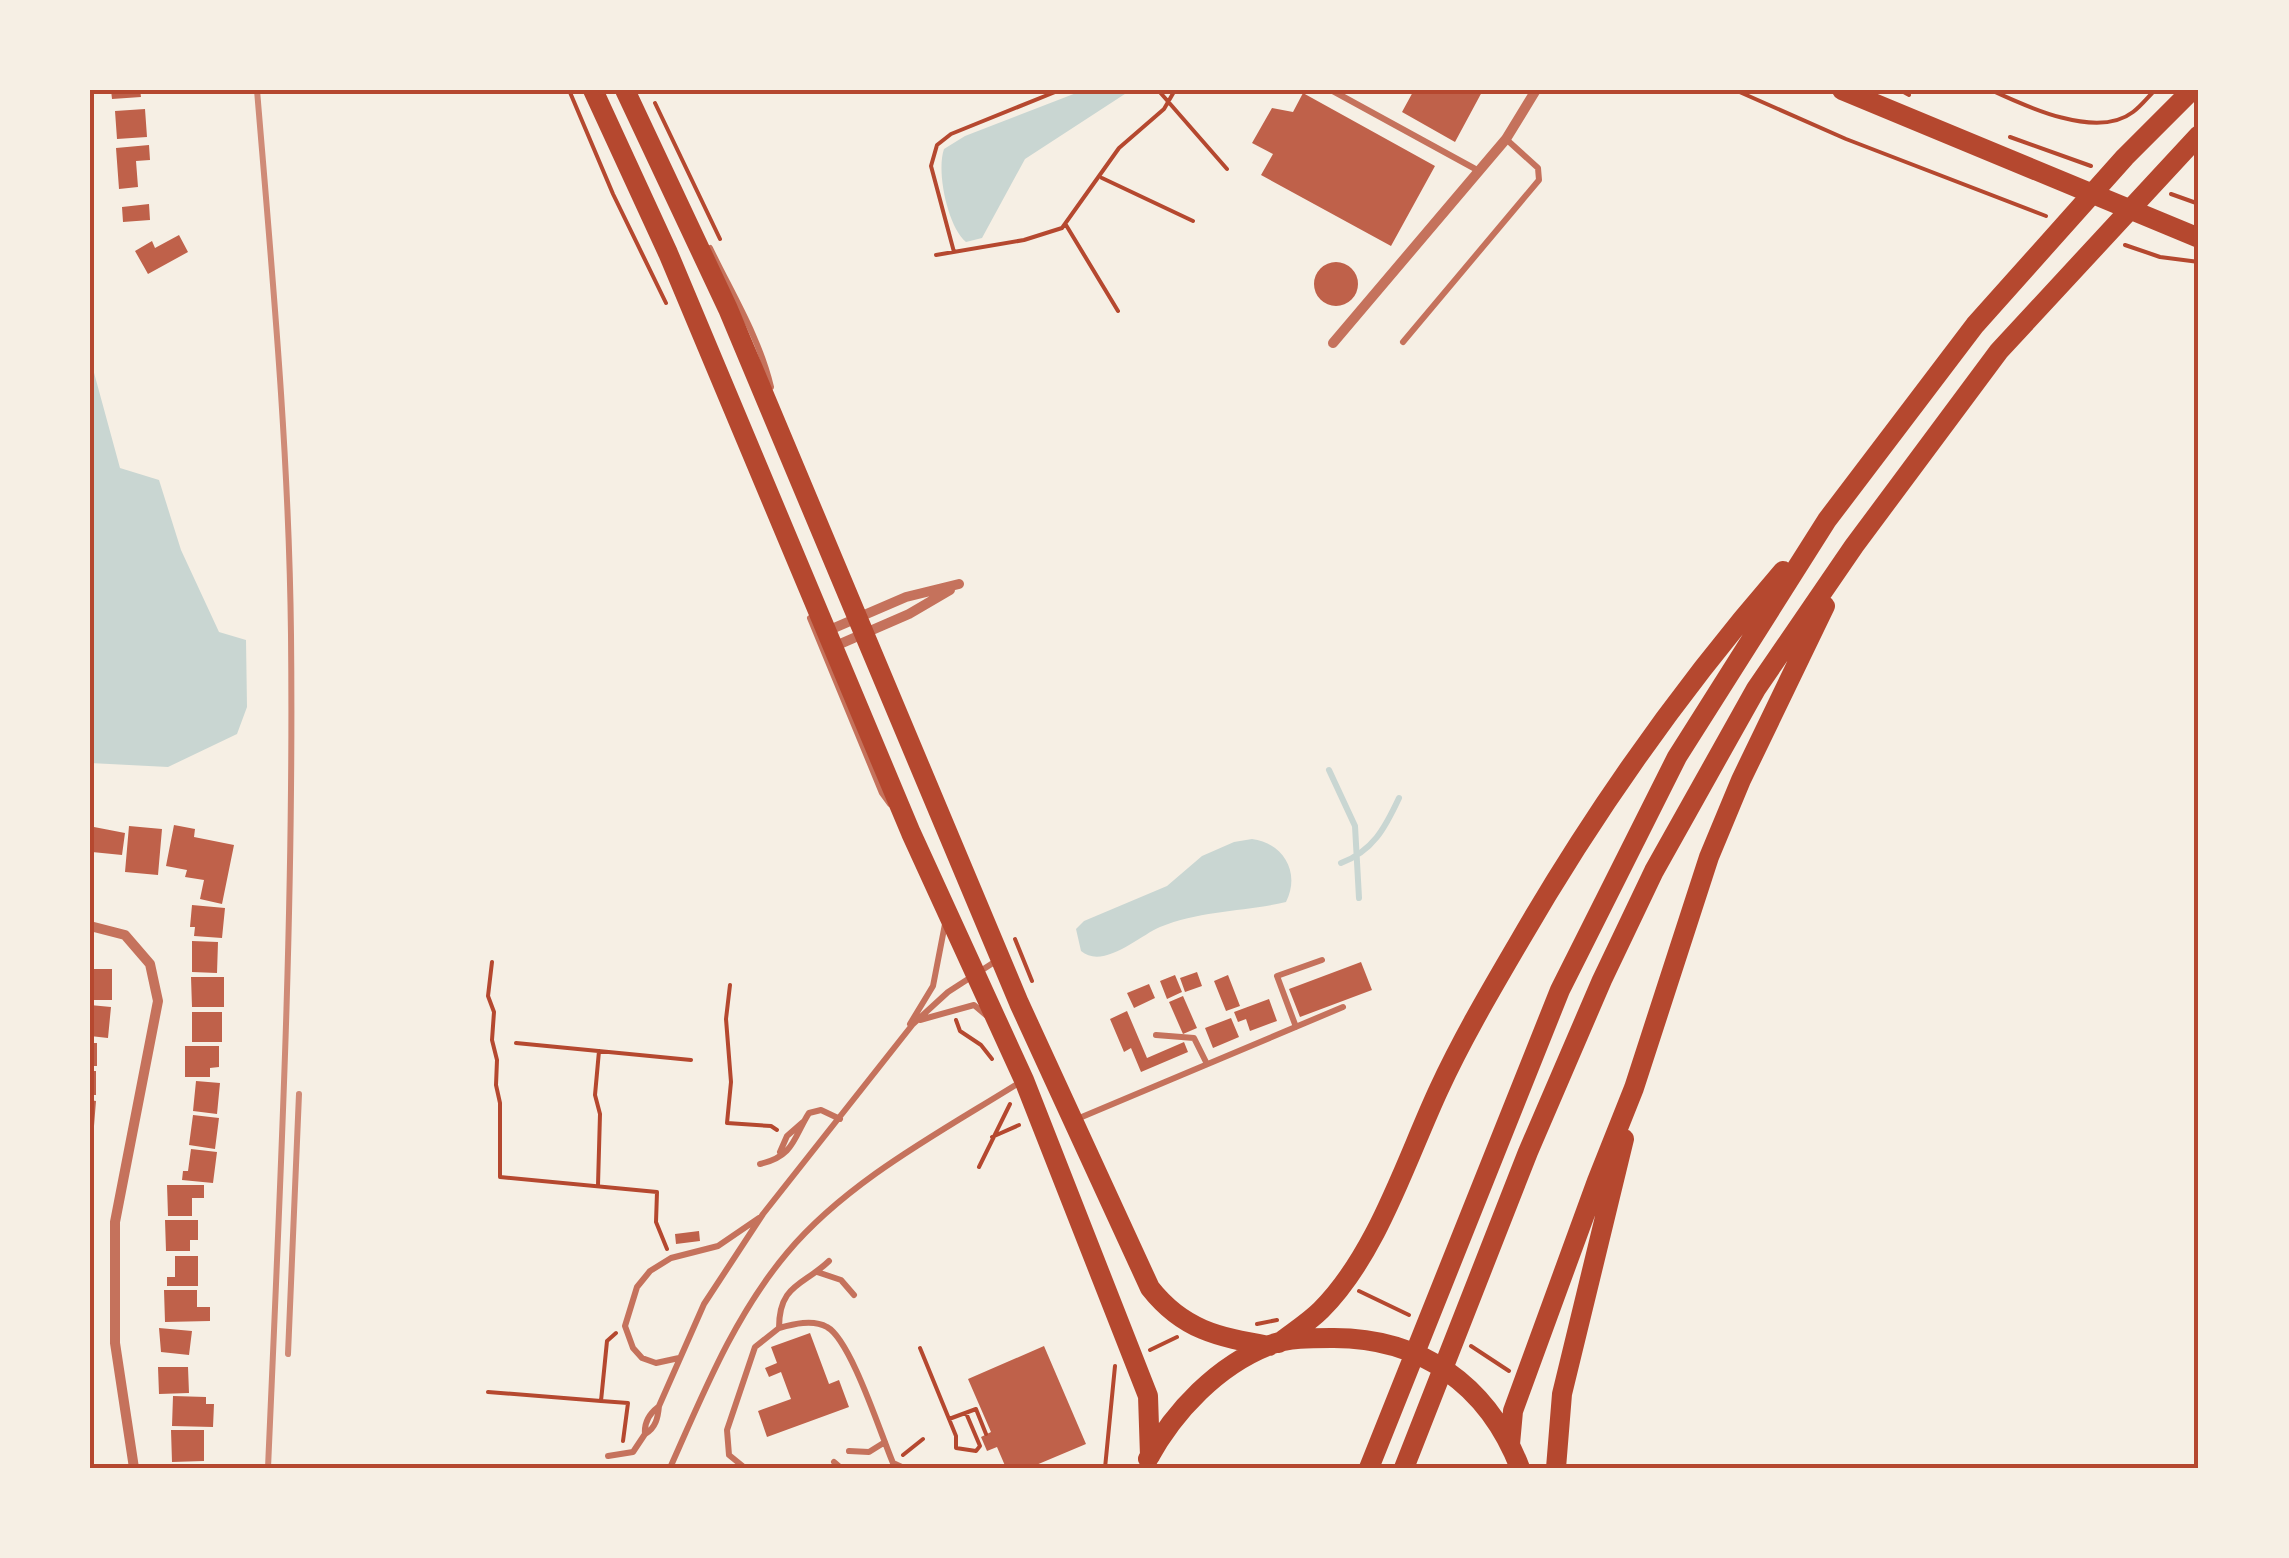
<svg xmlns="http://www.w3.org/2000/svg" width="2289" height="1558" viewBox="0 0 2289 1558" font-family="'DM Sans',sans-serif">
	<rect width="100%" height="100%" fill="#f6efe4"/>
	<path fill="#c9d6d2" d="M1084,90H1131L1025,159L982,238L966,242C948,227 936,172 944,149L965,136Z
		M90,358L120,468L159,480L181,550L219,632L246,640L247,707L237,734L168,767L90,763Z
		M1252,839C1283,843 1301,872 1286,902C1244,912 1201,910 1160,927C1139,936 1103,970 1081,951L1076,929L1084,921L1167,886L1202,856L1234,842Z"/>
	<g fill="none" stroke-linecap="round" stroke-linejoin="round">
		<path stroke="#c9d6d2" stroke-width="6" d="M1329,770L1355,826L1359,898
			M1341,863C1373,851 1385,828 1399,798"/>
	</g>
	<path fill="#bf614a" d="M111,90H140L141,97L112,99Z
		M1414,90H1483L1455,142L1402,112Z
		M1303,93L1435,166L1391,246L1261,175L1273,154L1252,143L1272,108L1293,112Z
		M145,109L147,137L117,139L115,111Z
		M149,145L150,160L136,161L138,187L119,189L116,148Z
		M149,204L150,220L123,222L122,207Z
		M179,235L188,252L148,274L135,251L152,241L155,248Z
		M1314 284a22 22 0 1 1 44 0a22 22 0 1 1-44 0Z
		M174,825L195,829L194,837L234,845L222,904L200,899L204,880L185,877L187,870L166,866Z
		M129,826L162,829L158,875L125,872Z
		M94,827L125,833L122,855L92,852Z
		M192,905L225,908L222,938L194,936L195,927H190Z
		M192,941L218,942L217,973L192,972Z
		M1361,962L1372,990L1300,1017L1289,989Z
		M90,969H112V1000H90Z
		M1197,972L1202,986L1185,992L1180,978Z
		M1175,975L1182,992L1167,999L1160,981Z
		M1228,975L1240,1006L1226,1011L1214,981Z
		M191,977H224V1007H192Z
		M1149,984L1155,998L1134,1008L1127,993Z
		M1183,996L1197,1028L1183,1034L1169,1002Z
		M1269,999L1277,1021L1250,1031L1246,1019L1238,1022L1234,1012Z
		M90,1005L111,1007L108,1038L90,1036Z
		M1127,1011L1147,1058L1184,1042L1188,1052L1141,1072L1131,1048L1124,1052L1110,1019Z
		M192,1012H222V1042H192Z
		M1231,1018L1239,1037L1213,1048L1205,1028Z
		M90,1043H97V1066H90Z
		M185,1046H219V1067L210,1068V1077H185Z
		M90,1071H96V1095H90Z
		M196,1081L220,1083L217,1114L193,1111Z
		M90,1100L96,1101L94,1126L90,1125Z
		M193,1115L219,1118L215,1149L189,1145Z
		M191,1149L217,1152L213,1183L182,1180L183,1171H188Z
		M167,1185H204V1198H192V1216H168Z
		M165,1220H198V1240H190V1251H166Z
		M699,1231L700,1241L676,1244L675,1234Z
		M175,1256H198V1286H167V1277H175Z
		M164,1290H197V1307H210V1321L165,1322Z
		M159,1328L192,1331L189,1355L161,1352Z
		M810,1333L829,1384L839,1380L849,1407L767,1437L758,1411L791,1399L781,1372L769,1377L765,1368L777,1363L771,1347Z
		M1044,1346L1086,1444L1029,1468H1006L997,1447L987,1451L981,1437L991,1432L968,1379Z
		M158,1367H188L189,1393L159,1394Z
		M173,1396L206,1397V1404H214L213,1427L172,1426Z
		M171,1430H204V1461L172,1462Z"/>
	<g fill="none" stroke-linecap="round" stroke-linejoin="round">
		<path stroke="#b5482f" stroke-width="4" d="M569,90L613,194L666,303
			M1158,90L1227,169
			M1735,90L1846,139L2046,216
			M1900,90L1909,95
			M1991,90C2025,106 2097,140 2133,112C2141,106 2148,97 2155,90
			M655,103L720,239
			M2010,137L2091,166
			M1102,178L1193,221
			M2171,194L2199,204
			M1066,225L1118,311
			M2125,245L2160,257L2199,262
			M954,252L931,166L937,145L951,134L1060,90
			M936,255L1024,240L1062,228L1119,148L1164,109L1175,90
			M1015,939L1032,981
			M492,962L488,996L494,1012L492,1040L497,1060L496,1085L500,1103V1177L657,1192L656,1222L667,1249
			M730,985L726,1019L731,1082L727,1123L771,1126L777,1130
			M956,1020L960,1031L981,1045L992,1059
			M516,1043L691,1060
			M992,1137L1019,1125
			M979,1167L1010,1104
			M598,1185L600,1114L595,1095L599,1051
			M1359,1291L1409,1315
			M1257,1324L1277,1320
			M1471,1346L1509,1371
			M920,1348L956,1436V1448L976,1451L980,1446L966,1413
			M1150,1350L1177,1337
			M488,1392L601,1401L607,1341L616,1333
			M601,1401L628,1403L623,1441
			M949,1419L976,1409L986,1434
			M903,1455L923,1439
			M1105,1468L1115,1366"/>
		<path stroke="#c5725c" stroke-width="6" d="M1331,90L1479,171
			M710,248C732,294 759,337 771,387
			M1403,342L1539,180L1538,168L1506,139
			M810,618L882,793L890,804
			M920,1020L974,1005L987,1016
			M910,1024L933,986L945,924
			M1296,1027L1277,976L1322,960
			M1156,1035L1194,1038L1207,1064
			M1077,1119L1343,1007
			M780,1152L787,1136L803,1122
			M760,1164C795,1156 794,1136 809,1113L821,1110L840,1119
			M817,1272L841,1280L854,1295
			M779,1328C793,1324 813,1319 827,1327C851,1340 881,1435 893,1463L904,1468
			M679,1358L656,1363L642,1358L633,1348L625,1326L637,1287L650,1271L671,1258L718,1246L759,1218
			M645,1434C656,1428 658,1417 659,1406L704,1304L763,1214L913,1024L948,992L996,961
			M849,1451L869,1452L885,1442
			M608,1456L633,1452L645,1434C644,1422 649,1414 658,1407
			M834,1462L841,1468
			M670,1468C703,1394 734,1316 787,1253C848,1180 944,1130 1022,1081
			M750,1468H745L729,1455L727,1430L755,1347L779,1328C779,1284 803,1286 829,1261"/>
		<path stroke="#c5725c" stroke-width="10" d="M1333,343L1506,139L1536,90
			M827,631L906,597L959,584
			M833,647L909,614L950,590
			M90,926L125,935L150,964L158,1001L115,1222V1343L134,1468"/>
		<path stroke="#b5482f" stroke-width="20" d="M593,90L668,253L911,833L1024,1080L1148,1396L1150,1456
			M625,90L728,309L1019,1003L1150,1288C1183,1330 1218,1337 1269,1346
			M1842,90L2199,238
			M1279,1343C1293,1332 1309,1322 1321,1310C1377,1254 1406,1160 1439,1089C1462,1039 1491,990 1519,942C1594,812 1684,685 1783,571
			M1510,1444L1513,1411L1597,1181L1634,1088L1709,857L1741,780L1825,606
			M1148,1459C1174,1411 1218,1365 1270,1345C1288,1338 1311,1338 1331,1338C1421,1337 1488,1385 1520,1468
			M1369,1468L1560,990L1677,757L1827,520L1975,325L2125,157L2192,90
			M1404,1468L1528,1152L1602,980L1654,871L1756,689L1854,546L1999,351L2199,135
			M1556,1468L1562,1394L1624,1139"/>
		<path stroke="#cf8b77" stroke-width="6" d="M257,90C272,271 289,453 291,635C294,912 280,1191 268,1468
			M288,1354L299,1094"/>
	</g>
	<rect width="2289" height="1558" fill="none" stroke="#f6efe4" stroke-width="185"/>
	<rect x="92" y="92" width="2104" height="1374" fill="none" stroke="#b5482f" stroke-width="4"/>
</svg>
